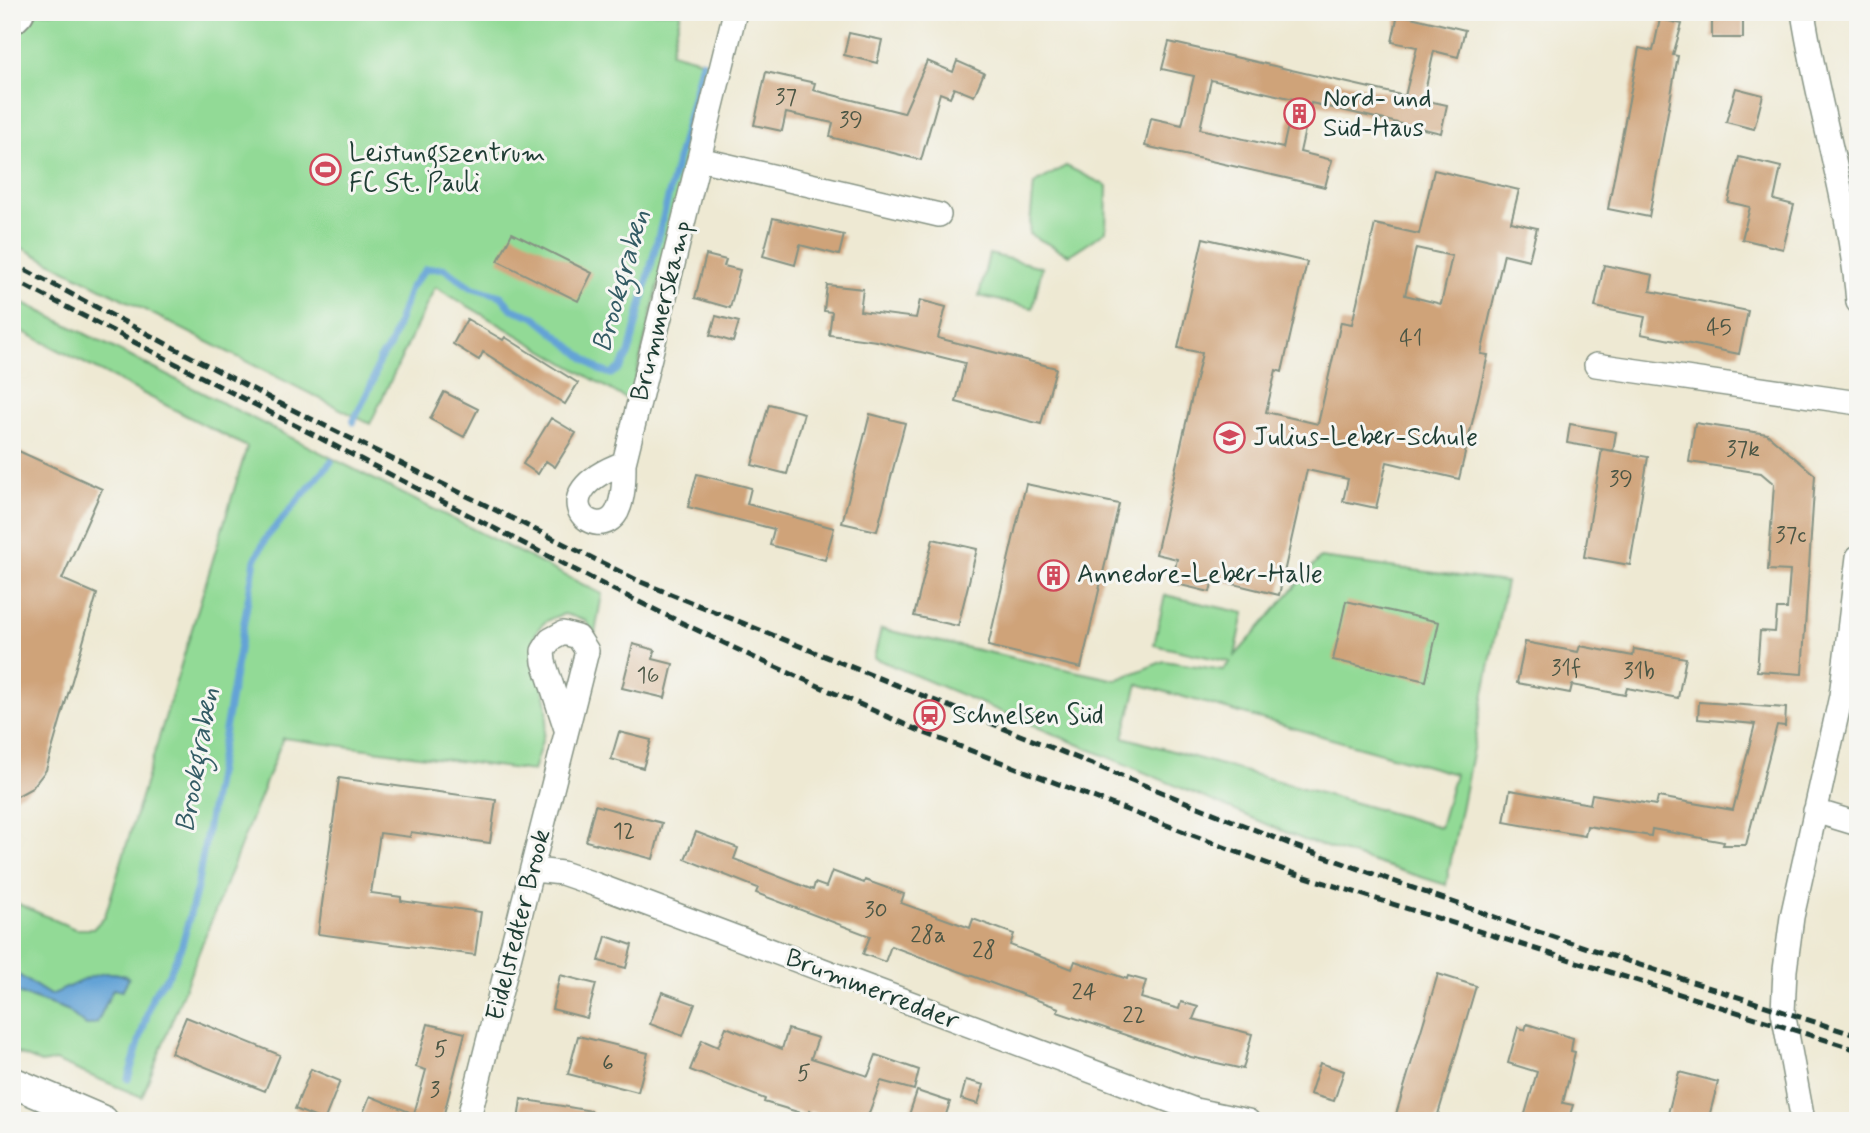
<svg xmlns="http://www.w3.org/2000/svg" width="1870" height="1133" viewBox="0 0 1870 1133" font-family="Mynerve,sans-serif">
	<rect width="100%" height="100%" fill="#f6f6f2"/>
	<filter id="ink" filterUnits="userSpaceOnUse"><feTurbulence type="fractalNoise" baseFrequency=".0143" numOctaves="2"/><feDisplacementMap in="SourceGraphic" scale="14" xChannelSelector="R" yChannelSelector="G"/><feConvolveMatrix kernelMatrix="1 2 1 2 8 2 1 2 1" color-interpolation-filters="sRGB"/></filter>
	<filter id="wash" filterUnits="userSpaceOnUse"><feTurbulence type="fractalNoise" baseFrequency=".00686" numOctaves="4" result="noise"/><feDisplacementMap in="SourceGraphic" scale="28" xChannelSelector="R" yChannelSelector="G"/><feGaussianBlur stdDeviation="1.57" result="paint"/><feColorMatrix in="noise" values="0 0 0 0 0 0 0 0 0 0 0 0 0 0 0 0 0 1.4 0 .05"/><feComposite in="paint" operator="in"/></filter>
	<g filter="url(#wash)">
		<rect width="100%" height="100%" fill="#eee9d3"/>
		<path fill="#92da96" stroke="#588c65" stroke-width="2" fill-rule="evenodd" d="M38,12H681L671,52L712,63L630,401L435,287L370,424L12,243V36Z
			M1066,166L1107,186L1106,231L1069,255L1029,234L1034,184Z
			M989,254L1042,267L1033,308L979,296Z
			M12,297L602,594L595,634L585,620L565,614C505,627 551,681 547,717C545,735 538,753 533,771L283,738L142,1097L55,1061L41,1063L12,1051V991L67,1010L104,1004L113,989L129,978L50,995L12,971V901L75,929H93L105,916L247,447L12,326Z
			M1320,558L1506,582L1446,885L1304,840L874,658L881,629L1116,680L1164,661L1223,670L1230,662L1154,645L1165,595L1244,613L1235,656ZM1138,684L1455,774L1440,827L1123,737Z"/>
		<path fill="#64a3d6" stroke="#427085" stroke-width="2" d="M12,971L50,995C75,986 103,963 129,978L122,991L113,989L97,1023L86,1026L67,1010L12,991Z"/>
		<g fill="none" stroke-linecap="round" stroke-linejoin="round">
			<path stroke="#64a3d6" stroke-width="7" d="M353,422L373,381L379,360L390,346L410,288L426,269L443,268L471,287L501,296L512,309L535,317L599,370L611,374L620,368L629,353L702,62
				M128,1079L153,995L169,974L182,945L197,888L255,560L266,538L331,462"/>
		</g>
		<g id="blocks">
			<path fill="#cfa379" fill-rule="evenodd" d="M1712,12H1743V38H1712Z
				M1398,14L1465,30L1458,57L1434,51L1423,100L1447,105L1441,133L1311,103L1300,152L1332,160L1325,187L1145,146L1151,118L1182,125L1194,76L1162,69L1169,42L1405,96L1417,47L1392,42ZM1211,80L1294,99L1283,148L1200,129Z
				M1660,19L1682,24L1673,55L1678,56L1649,217L1608,209L1639,48L1653,51Z
				M849,33L882,40L877,63L844,55Z
				M927,61L953,72L957,61L984,73L974,96L954,88L950,97L940,93L921,160L830,137L833,123L786,113L782,131L754,125L766,72L815,83L813,90L904,113Z
				M1736,88L1763,95L1754,129L1726,122Z
				M1739,157L1781,167L1774,200L1794,205L1783,249L1742,239L1750,207L1728,202Z
				M1434,170L1519,190L1511,222L1537,228L1529,260L1504,254L1481,354L1488,355L1459,479L1387,462L1376,508L1343,501L1348,479L1307,470L1279,595L1213,579L1210,592L1172,583L1177,559L1156,554L1202,353L1178,348L1203,238L1307,262L1282,372L1276,370L1266,412L1318,424L1341,322L1352,324L1375,224L1419,234ZM1416,248L1452,256L1441,304L1405,295Z
				M773,218L844,235L839,255L800,245L795,265L763,256Z
				M512,233L592,273L578,301L498,261Z
				M706,255L726,260L724,266L740,270L730,308L695,298Z
				M1604,265L1653,275L1650,291L1748,311L1739,354L1641,334L1645,317L1595,307Z
				M827,285L863,289L860,311L916,318L920,300L946,307L938,338L1056,368L1041,424L956,402L965,363L877,341L829,335L832,312L824,311Z
				M716,316L739,322L733,342L710,335Z
				M467,319L503,340L505,337L578,383L565,404L483,352L479,360L453,344Z
				M444,392L478,409L464,437L430,419Z
				M769,404L804,413L787,474L752,465Z
				M870,414L905,423L877,531L842,523Z
				M551,418L576,433L555,467L546,461L538,474L523,464Z
				M1695,423L1767,434L1815,475L1802,674L1757,671L1760,631L1775,632L1777,609H1787L1790,571L1768,570L1774,484L1761,473L1689,462Z
				M1570,424L1616,432L1613,451L1567,443Z
				M12,448L102,489L62,579L97,594L46,770L32,788L12,799Z
				M1602,449L1648,457L1630,565L1584,557Z
				M697,474L751,488L747,504L834,528L825,560L770,545L774,529L688,507Z
				M1026,484L1119,504L1081,668L988,646Z
				M933,539L977,549L958,626L914,616Z
				M1346,601L1439,622L1426,681L1333,660Z
				M1525,642L1578,652L1580,646L1633,656L1634,649L1686,658L1678,698L1627,688L1625,695L1572,685L1570,693L1517,683Z
				M633,644L655,650L653,659L673,664L665,698L622,688Z
				M1699,702L1786,708L1785,726L1777,725L1746,845H1723L1724,842L1652,829L1651,836L1587,826L1585,836L1504,822L1510,790L1590,804L1592,794L1656,805L1658,797L1733,810L1755,724L1698,719Z
				M619,732L651,740L643,768L611,759Z
				M339,778L496,800L490,843L411,832L410,837L380,833L371,893L401,897V901L481,912L475,955L318,934Z
				M595,805L662,823L653,859L586,841Z
				M696,832L738,848L734,859L813,890L815,883L826,887L832,871L864,883L865,880L904,894L901,903L970,928L973,919L1014,934L1010,945L1072,969L1075,961L1127,979L1128,976L1146,981L1141,998L1179,1009L1181,1002L1198,1007L1193,1019L1252,1034L1243,1069L1191,1057L1057,1012L1059,1008L891,946L885,962L863,954L870,936L756,893L758,888L685,859Z
				M606,936L632,945L626,968L599,961Z
				M1438,974L1476,986L1451,1071L1436,1121H1394Z
				M560,975L596,984L587,1018L552,1009Z
				M662,992L695,1004L683,1036L650,1024Z
				M186,1017L280,1055L265,1091L171,1053Z
				M428,1024L465,1033L442,1121H360L370,1096L414,1114L426,1070L416,1067Z
				M1527,1024L1573,1038L1571,1051L1575,1052L1563,1103L1573,1105L1568,1121H1523L1537,1072L1508,1063L1518,1027L1525,1030Z
				M726,1027L782,1049L788,1029L818,1038L811,1058L868,1076L876,1055L919,1070L914,1090L881,1081L866,1121H837L810,1111L808,1115L764,1102L765,1099L690,1070L702,1040L718,1047Z
				M578,1036L648,1053L638,1092L568,1074Z
				M1320,1063L1344,1071L1334,1101L1310,1094Z
				M311,1069L340,1081L324,1121L295,1109Z
				M1679,1072L1718,1082L1708,1121H1666Z
				M966,1080L984,1085L978,1104L961,1099Z
				M917,1091L950,1102L944,1121H907Z
				M521,1099L592,1111V1121H518Z"/>
		</g>
	</g>
	<g filter="url(#ink)">
		<use href="#blocks" fill-opacity="0" stroke="#869384" stroke-width="2"/>
		<g fill="none" stroke-linecap="round" stroke-linejoin="round">
			<defs>
				<path id="minor" d="M1803,12C1818,110 1850,204 1858,302
					M699,159L939,215
					M1596,365L1858,403
					M624,463C536,495 598,546 617,512C624,498 624,478 624,463L735,12
					M1815,811L1858,824
					M534,870L562,873L594,884L1195,1110L1248,1121
					M468,1121L587,651L578,637L563,633L550,640L543,651L544,662L566,729
					M1803,1121L1783,1012L1785,970L1792,917L1841,696L1858,557"/>
				<path id="major" d="M12,1082L103,1121"/>
				<path id="highway" d="M12,17L17,12"/>
			</defs>
			<use href="#minor" stroke="#869384" stroke-width="26"/>
			<use href="#major" stroke="#869384" stroke-width="33"/>
			<use href="#highway" stroke="#869384" stroke-width="37"/>
			<use href="#minor" stroke="#fff" stroke-width="23"/>
			<use href="#major" stroke="#fff" stroke-width="30"/>
			<use href="#highway" stroke="#fff" stroke-width="33"/>
			<path stroke="#1f3d34" stroke-width="5" stroke-dasharray="10 5" stroke-linecap="butt" d="M12,263L287,407L641,582L1295,846L1517,925L1858,1036
				M12,279L610,588L751,656L922,732L1287,871L1858,1050"/>
		</g>
	</g>
	<defs>
		<symbol id="building-ring" viewBox="-11 -11 22 22"><circle r="9.5" fill="#f6f6f2" stroke="#d1495b" stroke-width="1.5"/><path d="M-4-6H4V6H1V3H-1V6H-4ZM-2.5-4.3h1.7v1.8h-1.7ZM.8-4.3h1.7v1.8H.8ZM-2.5-1h1.7V.8h-1.7ZM.8-1h1.7V.8H.8Z" fill="#d1495b"/></symbol>
		<symbol id="stadium-ring" viewBox="-11 -11 22 22"><circle r="9.5" fill="#f6f6f2" stroke="#d1495b" stroke-width="1.5"/><path d="M0-5a6.5 5 0 1 0 0 10a6.5 5 0 1 0 0-10ZM-3.5-1.8h7v3.6h-7Z" fill="#d1495b"/></symbol>
		<symbol id="school-ring" viewBox="-11 -11 22 22"><circle r="9.5" fill="#f6f6f2" stroke="#d1495b" stroke-width="1.5"/><path d="M0-5L7-2L0 1L-7-2ZM-4 1L0 2.5L4 1V4Q0 6-4 4Z" fill="#d1495b"/></symbol>
		<symbol id="station-ring" viewBox="-11 -11 22 22"><circle r="9.5" fill="#f6f6f2" stroke="#d1495b" stroke-width="1.5"/><path d="M-3-6H3Q5-6 5-4V2Q5 4 3 4L4.5 6H3L1.5 4h-3L-3 6H-4.5L-3 4Q-5 4-5 2V-4Q-5-6-3-6ZM-3.5-4v3h7v-3ZM-3.5 1v1.5H-2V1ZM2 1v1.5H3.5V1Z" fill="#d1495b"/></symbol>
	</defs>
	<g fill-rule="evenodd">
		<use href="#building-ring" x="1282" y="96" width="35" height="35"/>
		<use href="#stadium-ring" x="308" y="152" width="35" height="35"/>
		<use href="#school-ring" x="1212" y="420" width="35" height="35"/>
		<use href="#building-ring" x="1036" y="558" width="35" height="35"/>
		<use href="#station-ring" x="912" y="698" width="35" height="35"/>
	</g>
	<g text-anchor="middle" dominant-baseline="central" stroke-width="6" stroke-linejoin="round" paint-order="stroke">
		<g font-size="23" fill="#4b5645">
			<text x="786" y="98">37</text>
			<text x="851" y="121">39</text>
			<text x="1719" y="328">45</text>
			<text x="1411" y="339">41</text>
			<text x="1743" y="450">37k</text>
			<text x="1621" y="480">39</text>
			<text x="1791" y="536">37c</text>
			<text x="1566" y="669">31f</text>
			<text x="1639" y="672">31b</text>
			<text x="648" y="676">16</text>
			<text x="624" y="832">12</text>
			<text x="876" y="911">30</text>
			<text x="928" y="936">28a</text>
			<text x="984" y="951">28</text>
			<text x="1084" y="993">24</text>
			<text x="1134" y="1016">22</text>
			<text x="441" y="1050">5</text>
			<text x="608" y="1064">6</text>
			<text x="804" y="1074">5</text>
			<text x="435" y="1091">3</text>
		</g>
		<g font-size="26" fill="#1f3d34" stroke="#f6f6f2" text-anchor="start">
			<text x="1323" y="99">Nord- und<tspan x="1323" dy="30">Süd-Haus</tspan></text>
			<text x="349" y="154">Leistungszentrum<tspan x="349" dy="30">FC St. Pauli</tspan></text>
			<text x="1253" y="438">Julius-Leber-Schule</text>
			<text x="1077" y="575">Annedore-Leber-Halle</text>
			<text x="952" y="716">Schnelsen Süd</text>
		</g>
		<g font-size="26" fill="#1f3d34" stroke="#f6f6f2">
			<text transform="translate(662 311) rotate(-76)">Brummerskamp</text>
			<text transform="translate(519 925) rotate(-76)">Eidelstedter Brook</text>
			<text transform="translate(872 990) rotate(21)">Brummerredder</text>
		</g>
		<g font-size="28" font-style="italic" fill="#345c65" stroke="#f6f6f2">
			<text transform="translate(622 281) rotate(-74)">Brookgraben</text>
			<text transform="translate(198 760) rotate(-80)">Brookgraben</text>
		</g>
	</g>
	<rect width="1870" height="1133" fill="none" stroke="#f6f6f2" stroke-width="42"/>
</svg>
